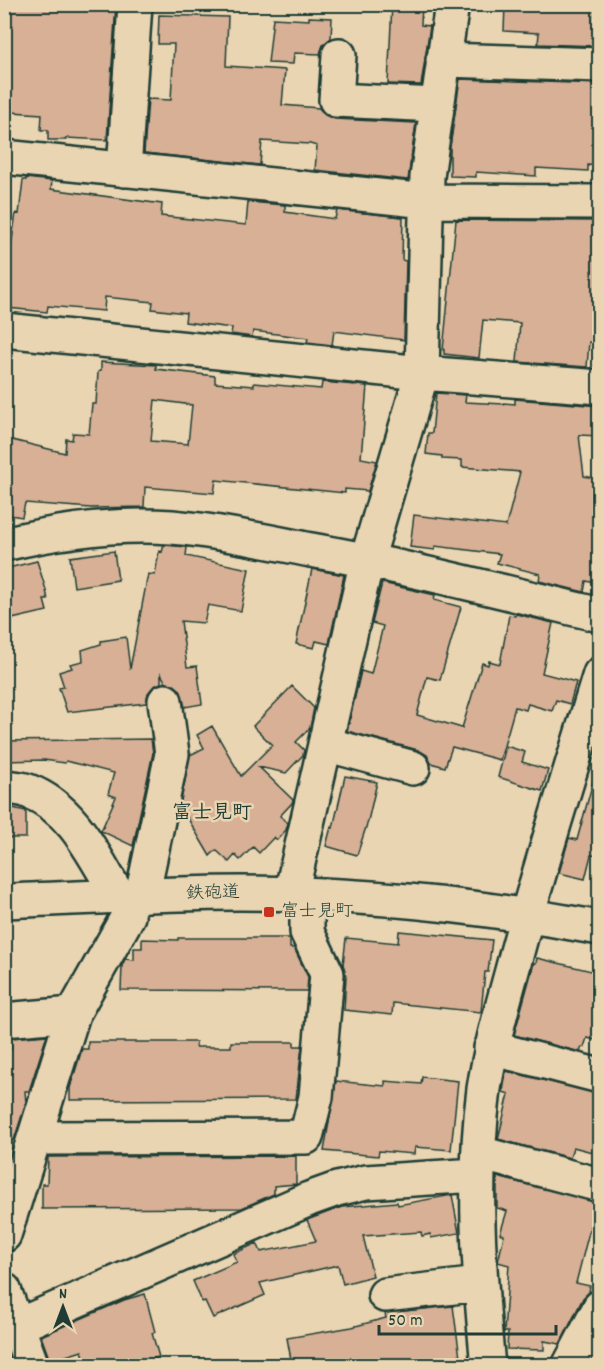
<svg xmlns="http://www.w3.org/2000/svg" width="604" height="1370" viewBox="0 0 604 1370" font-family="Dekko,'Klee One',sans-serif">
	<rect width="100%" height="100%" fill="#ead5b3"/>
	<filter id="ink" filterUnits="userSpaceOnUse"><feTurbulence type="fractalNoise" baseFrequency=".0167" numOctaves="2"/><feDisplacementMap in="SourceGraphic" scale="12" xChannelSelector="R" yChannelSelector="G"/><feConvolveMatrix kernelMatrix="1 2 1 2 8 2 1 2 1" color-interpolation-filters="sRGB"/></filter>
	<g filter="url(#ink)">
		<path fill="#d7b095" stroke="#1f3d34" stroke-width="1.5" fill-rule="evenodd" d="M4,4H116L107,140L66,138V140H48V130H41L42,114L12,112V108L4,107Z
			M392,4H422L421,25L430,26L421,85L388,84Z
			M505,5L600,10L598,46L538,44L539,33L504,31Z
			M159,15L228,17L226,66L285,70L282,105L319,108L325,115L335,119L416,123L408,180L315,170L317,146L310,144L262,141L260,165L144,153L148,99L171,100L174,44H158Z
			M309,17L332,18L331,38L323,45L320,54L294,53L293,64L268,63L273,18L309,20Z
			M460,79L600,84V166L588,165V171L536,168V176L476,172V177L450,176V147Z
			M26,178L52,181L51,189L162,204L161,216L246,225L248,202L285,205V212L335,219L337,210L403,217L402,260L406,261L404,340L334,331L332,345L307,342L308,338L253,331L252,337L231,334L232,328L185,322L186,313L152,309L153,302L105,297L104,311L48,306L47,312L7,308L11,272H8L11,247L16,213L19,214L23,180H26Z
			M456,220L600,221V343L589,342L587,367L517,362L520,323L483,320L479,358L444,354V350H443Z
			M101,362L156,365V369L215,376V383L254,386V383L321,389L322,382L367,386L361,458L377,461L368,491L345,489V493L216,480L214,493L145,487L144,507L91,508L25,503L22,517L4,514V438L65,453L66,439L72,440L73,433L89,434L92,404H96L98,372L101,370ZM155,400L192,405L188,444L151,441Z
			M436,393L466,395L465,402L504,404V403L515,404V399L600,406V436L579,435L584,476L600,479V532L595,552L600,553V584L586,581L584,592L539,581L540,574L497,563L500,554L435,546V550L410,547L414,515L506,526L520,472L462,467V460L442,459V456L426,454L428,433H432Z
			M164,545L187,547L186,556L249,569L241,611L208,605L204,623L181,621L187,667L197,666L202,704L185,707L180,690L173,684L166,683L161,674V683L153,687L148,693L146,703L67,712L59,688L64,687L59,672L72,668L70,664L83,661L82,650L101,644V641L126,637L130,669L148,574L155,575L159,551L162,552Z
			M114,551L118,580L74,587L70,557Z
			M37,561L46,590L48,600H44L47,611L12,619L7,598H4V569Z
			M312,569L344,575L329,644L316,641L314,648L296,644Z
			M382,583L435,595L434,600L461,607L440,680L427,677L417,715L462,728L482,663L488,665L489,661L500,664L509,615L515,616L516,614L553,623L542,673L576,682L570,704L556,700L552,711L528,704L526,710L515,707L500,760L452,747L445,767L431,763L427,755L418,750L347,731L361,671L371,674L383,626L372,623Z
			M292,686L314,708L310,728L296,742L304,750L303,755L286,773L259,767L293,800L292,803L280,816L288,823L286,830L277,840L274,837L259,853L253,847L240,860L235,855L229,862L216,850L210,856L180,805L190,755L204,748L197,735L212,726L241,776L272,745L253,726Z
			M151,739L153,753L133,846L101,831L116,797L108,794L114,773L66,761L65,763L44,760L4,761V741Z
			M506,746L525,752L522,762L548,770L542,791L498,777Z
			M345,776L377,782L368,821L357,855L326,846L331,827L333,828Z
			M594,778H600V856L591,855L585,879L559,873L569,838L577,840Z
			M4,806L26,811V838H4Z
			M399,931L492,940L488,972H485L481,1012L393,1003L392,1015L344,1010L346,976L343,965L346,938L398,943Z
			M178,938H290V948H294L308,977L307,991L121,990L122,966L125,959L134,960V948H142V939L178,940Z
			M537,958L600,973V1041L587,1038L584,1047H582L580,1052L514,1035L534,963H536Z
			M47,1035L29,1091H25L26,1103L14,1140L4,1141V1050H11V1038Z
			M88,1042H196V1047H231V1042H294V1046H302L296,1099L70,1100V1088L82,1049H88Z
			M506,1071L600,1094V1154L573,1147L570,1158L498,1139L509,1094L503,1092Z
			M422,1077L458,1081L451,1150L415,1147L414,1154L379,1151L378,1156L324,1151L336,1081L385,1086V1081L421,1084Z
			M296,1156V1184L274,1186V1194L242,1208L42,1209V1184H47L48,1157Z
			M497,1177L600,1203V1222L592,1220L576,1283L590,1286L589,1292L583,1298L560,1344L544,1341V1350L507,1349L508,1332H504L509,1265L498,1262L504,1235L500,1234L507,1211L497,1208Z
			M452,1195L459,1233L431,1238L430,1234L422,1236L421,1232L363,1236L373,1276L343,1284L338,1265L260,1283L265,1295L213,1318L205,1301L202,1302L193,1281L237,1262L233,1254L257,1243L261,1252L316,1241L307,1220L342,1207L397,1202L398,1205Z
			M145,1294L155,1332L152,1333L159,1357L128,1365H87L82,1351L50,1361L41,1336L124,1300Z
			M453,1306L461,1365H292L287,1338L352,1327L386,1318L385,1313Z"/>
		<g fill="none" stroke-linecap="round" stroke-linejoin="round">
			<defs>
				<path id="minor" d="M339,55L336,100L436,105
					M443,60L600,65
					M4,157L427,201L600,202
					M124,170L135,4
					M4,330L422,373L600,387
					M4,544C58,531 116,523 172,527C218,531 265,541 311,550C408,567 504,592 600,615
					M325,744L413,768
					M4,787C12,788 21,788 28,791C75,809 94,857 119,897
					M291,894L367,560L422,373L427,177L452,4
					M142,896L172,754L165,701
					M4,901C83,898 163,893 241,893C361,893 482,906 600,928
					M4,1020L73,1014
					M491,1048L600,1076
					M35,1138L306,1137L316,1097L327,974L307,932V895
					M479,1153L600,1185
					M4,1235L73,1014L128,916L130,896
					M4,1290L32,1366
					M385,1295L480,1284
					M17,1326L309,1199L337,1189L366,1182L477,1175
					M488,1366C479,1273 472,1182 484,1089C491,1043 505,998 517,952C542,859 572,766 600,674
					M569,1366L600,1307"/>
			</defs>
			<use href="#minor" stroke="#1f3d34" stroke-width="38"/>
			<use href="#minor" stroke="#ead5b3" stroke-width="33"/>
		</g>
	</g>
	<rect fill="#c8321e" stroke="#ead5b3" stroke-width="2" x="263" y="906" width="12" height="12" rx="3"/>
	<g text-anchor="middle" dominant-baseline="central" stroke-width="5" stroke-linejoin="round" paint-order="stroke">
		<g font-size="18" fill="#1f3d34" stroke="#ead5b3">
			<text transform="translate(213 894) rotate(-1)">鉄砲道</text>
		</g>
		<g font-size="18" fill="#1f3d34" stroke="#ead5b3" text-anchor="start">
			<text x="281" y="912">富士見町</text>
		</g>
		<g font-size="20" font-weight="bold" fill="#1f3d34" stroke="#ead5b3">
			<text x="212" y="814">富士見町</text>
		</g>
	</g>
	<rect width="604" height="1370" fill="none" stroke="#ead5b3" stroke-width="24"/>
	<rect x="12" y="12" width="580" height="1346" fill="none" stroke="#1f3d34" stroke-width="2" filter="url(#ink)"/>
	<g transform="translate(63 1307)" stroke="#ead5b3" stroke-width="4.5" paint-order="stroke">
	<path d="M0-4.5L10 22L0 15L-10 22Z" fill="#1f3d34"/>
	<text y="-9" font-size="16" font-weight="bold" text-anchor="middle" fill="#1f3d34">N</text>
	</g>
	<path d="M379 1325v9h177v-9" fill="none" stroke="#1f3d34" stroke-width="3"/>
	<text x="388" y="1325" font-size="18" fill="#1f3d34" stroke="#ead5b3" stroke-width="4.5" paint-order="stroke">50 m</text>
</svg>
